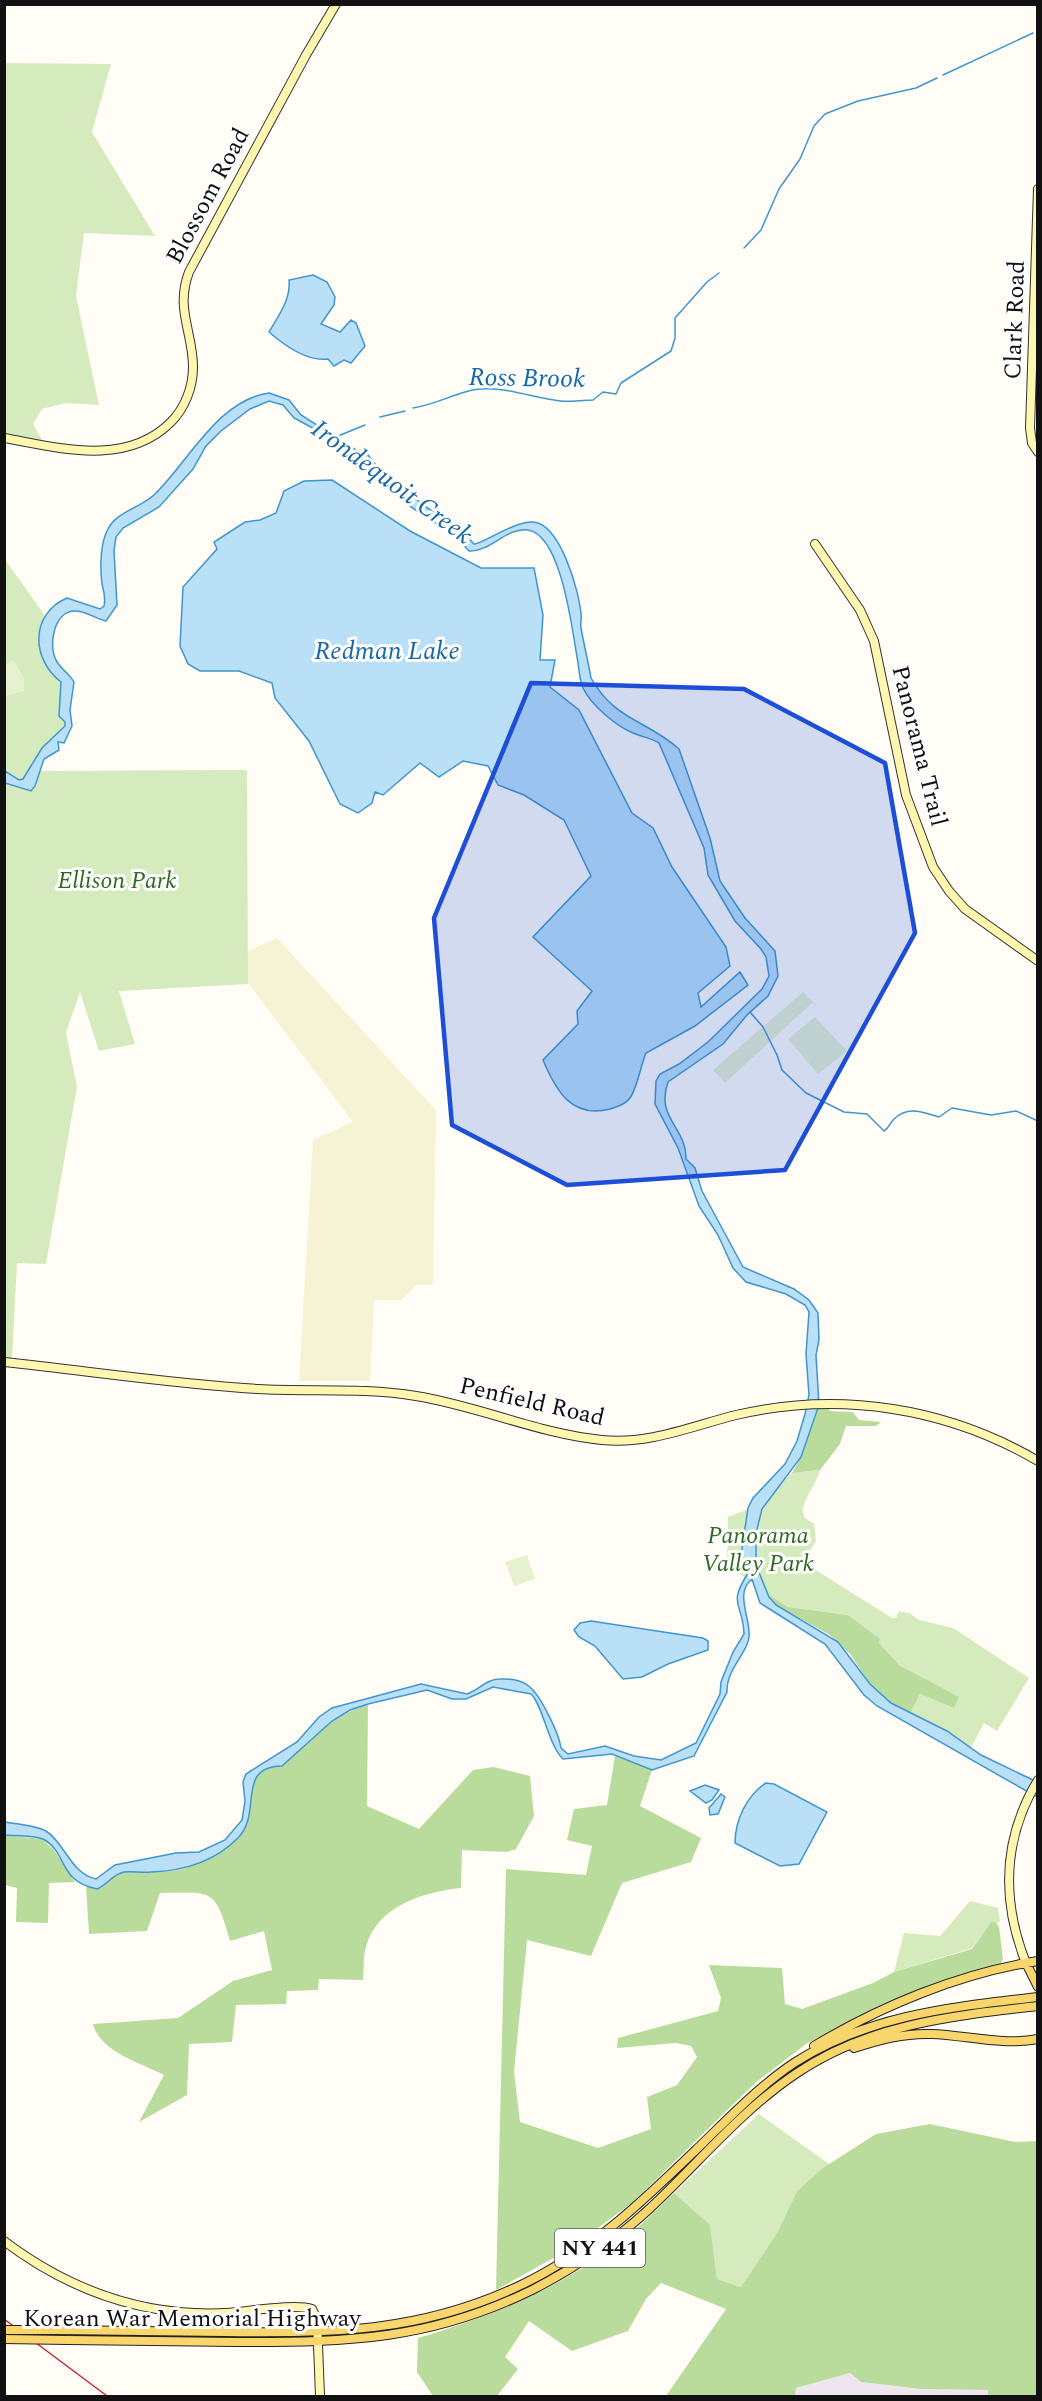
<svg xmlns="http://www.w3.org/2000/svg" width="1042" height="2401" viewBox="0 0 1042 2401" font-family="Spectral,serif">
	<rect width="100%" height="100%" fill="#fffdf5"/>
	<path fill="#eee6ef" d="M850,2373L861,2382L921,2389L988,2390V2396H795L796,2388Z"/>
	<path fill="#f6f3d4" d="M277,938L436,1110L433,1285H417L401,1300H374L370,1381H299L313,1140L353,1122L230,959Z"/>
	<path fill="#d5ebbd" d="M4,63L111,64L92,132L155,236L84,233L76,296L99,405L65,403L42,409L33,424L42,440L5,434Z
		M4,558L55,630C48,661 61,659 74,682L70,710L72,726L64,743L58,741L59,750L44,759L39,771L247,770L248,984L119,991L135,1044L99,1051L80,992L66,1033L77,1087L46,1264L17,1263L12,1359L4,1358Z
		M820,1470C817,1484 797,1506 805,1518L814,1524L816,1541L803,1562L892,1618H896L899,1611L909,1613L919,1620L953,1628L1029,1678L997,1731L984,1723L971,1748L947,1731L910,1714L920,1694L954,1708L958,1697L899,1665L848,1615L788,1607L727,1565L728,1517L751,1508L760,1515L775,1489L792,1473Z
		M970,1901L998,1908L1000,1922H991L972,1948L894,1972L904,1933L940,1936Z
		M759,2114L829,2164L797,2191L777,2233L741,2287L717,2279L710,2226L674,2193Z"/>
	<path fill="#b9dc9c" d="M819,1407H828L830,1411L853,1412L859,1420L881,1422L876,1426H846L840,1444L820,1470L792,1473L801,1457Z
		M767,1593L788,1607L848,1615L880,1639L879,1643L899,1665L959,1697L954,1708L920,1694L910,1714L884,1698L870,1684L850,1654L830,1635L776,1605Z
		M368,1704L367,1806L419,1829L473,1770L494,1767L530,1776L534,1816L516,1849L507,1852L462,1850L461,1888C423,1892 377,1906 366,1947C363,1957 364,1969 363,1980L319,1979L318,1990L287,1991L286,2004L236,2005L232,2042L189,2044L187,2095L139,2122L164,2075C141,2063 100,2052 93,2024L178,2018L233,1981L272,1970L264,1931L230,1941C215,1888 213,1892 160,1893L147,1931L89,1934L86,1886C109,1891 109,1872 128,1872C172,1871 182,1876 220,1850C226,1846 236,1842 240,1837C252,1821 248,1791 256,1775C294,1753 326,1718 368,1704Z
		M615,1756L652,1770L640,1806L701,1838L691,1862L622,1883L591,1956L527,1940L514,2072L520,2122L598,2148L651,2129L647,2097L677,2085L697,2057L691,2046L676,2043L617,2048L618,2038L718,2011L721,1998L709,1965L782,1968L785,2004L802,2009L873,1983L894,1972L972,1949L991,1922H996L999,1927L1003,1959L1000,1965L933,1985L879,2006L806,2044L755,2083L633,2202L568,2250L496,2290L506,1869L586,1875L592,1846L567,1840L574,1809L607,1805Z
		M5,1835L42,1839L54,1850L75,1882L49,1883L48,1923L16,1922L17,1888L5,1885Z
		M930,2124L1015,2142L1037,2141V2396H988V2390L921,2389L861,2382L850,2373L796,2388L795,2396H666L726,2309L661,2283L646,2299L628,2331L572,2351L529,2321L505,2357L518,2369L497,2396H433L417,2372L418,2338C494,2315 559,2289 623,2240C641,2226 657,2209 674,2193L710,2225L717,2279L741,2287L777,2233L797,2191L823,2168L876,2134Z"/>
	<path fill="#e6f2cf" d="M13,660L24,678V691L5,696V665Z
		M803,992L813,1002L725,1083L713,1070Z
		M815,1017L847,1051L818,1074L788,1039Z
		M527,1555L535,1579L514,1586L505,1562Z"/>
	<path fill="#b9e0f7" stroke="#3f96cf" stroke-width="1.5" d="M313,275L327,282L335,297L334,305L321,324L340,332L351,320L356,323L365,346L351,363L344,360L334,366L328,359C308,362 284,345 269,332C278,316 291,300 289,280Z
		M269,393L289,400L301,415L359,452L368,455L378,468L426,507L459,528L474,544C481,545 512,522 532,522C560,522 579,591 581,614C582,619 580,624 581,628C584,645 588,661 591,678C615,721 647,720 679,749L710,838L720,881L745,918L775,951L778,976L768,996L747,1015L723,1044L668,1082C655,1118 687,1128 686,1159L695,1168L702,1191L743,1267L794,1289L809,1300L818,1313L819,1340L816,1355L819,1405L801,1457L762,1509L756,1533V1565L769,1597L776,1605L838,1642L870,1684L891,1703L947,1731L981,1755L1031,1779L1037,1783V1797L877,1706L864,1695L825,1644L760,1603L752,1579C734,1593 751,1618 749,1637C748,1653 726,1669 727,1692L694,1756L652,1770L612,1754L563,1759C549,1747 542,1703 531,1694L493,1687L466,1699H452L427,1690L368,1704L350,1710L332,1721L282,1766C235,1767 263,1813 238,1838C214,1862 184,1871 151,1872C142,1873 133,1871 124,1872C113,1874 107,1885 97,1889C57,1881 68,1852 43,1839C33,1835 15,1836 5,1835L4,1822C17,1824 35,1825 46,1831C65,1843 71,1874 96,1879L115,1865L176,1853L199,1852L225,1840L242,1820L245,1801L243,1782L246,1774L297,1742L319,1717L332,1708L421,1684L467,1694C479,1690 486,1679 500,1679C527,1678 535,1689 546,1710C552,1722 559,1734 561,1748L568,1754L605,1746L634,1756L661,1760L696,1743L720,1694L721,1682L733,1652L744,1634C743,1602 727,1606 748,1573L746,1567L740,1562L748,1508L753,1498L785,1464L797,1441L805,1414L809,1395L806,1354L809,1312L805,1305L786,1294L746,1282L733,1268L718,1235L699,1206L678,1148L655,1104L656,1081L660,1074L679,1064L708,1042L762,989L769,976L766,957L761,949L735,921L708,875L704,848L659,743C651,738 642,737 633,733C616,726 591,705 583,688C579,679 579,666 577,657C572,628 561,535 528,530C506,527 491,552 469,551L455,536L411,507L351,455L318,431L294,418L283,405L269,401L250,409L221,431L206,446L193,469L159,507L123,528L116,537L114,551L117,605L106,621C96,619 86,611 75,611C54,611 48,645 56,660C60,669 69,673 74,682L70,710L72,726L64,743L58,742L59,750L44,759L35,786L31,791L5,783V771L19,780L23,779L42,748L65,726V722L59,716L61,682C31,659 30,614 67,598L100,609L104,606C106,598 104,592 102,584C100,568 100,543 108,529C117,511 141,508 155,494C189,461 218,400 269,393Z
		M332,480L410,531L481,568H534L543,615L540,660H555L550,687L579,710L632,813L653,828L672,867L726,947L730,966L698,993L701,1007L740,972L748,985L695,1026L646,1053C641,1064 637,1089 630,1098C626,1104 617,1107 610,1109C572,1119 556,1091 543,1060L578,1024L577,1011L592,991L533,937L591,876L564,820L524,795L498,785L488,766L463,761L439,777L420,763L383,795L375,792L372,803L358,813L340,804L309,741L275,698L272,683L239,671H200L188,664L180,646L183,587L217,549L214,542L245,522L260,520L276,513L284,491L304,481Z
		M591,1621L703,1638L708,1641V1650L668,1664L642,1677L623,1679L595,1646L579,1637L574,1630L580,1623Z
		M766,1783L774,1784L827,1812L799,1864L780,1866L735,1843C735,1820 747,1795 766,1783Z
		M705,1785L719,1790L712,1800L706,1803L690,1791Z
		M721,1794L725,1797L718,1814L710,1815L709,1808Z"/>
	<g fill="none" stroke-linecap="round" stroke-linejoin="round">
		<path stroke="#3f96cf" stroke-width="1.5" d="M943,75L1033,33
			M744,248L761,230L779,189L800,159L814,126L825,114L858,101L916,88L937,78
			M413,408C432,405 448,397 465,392C497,382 530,398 561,401C569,402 583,400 593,400L603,392L616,394L621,383L671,351L675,338V318L707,282L719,273
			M380,417L405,411
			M338,436L365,425
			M750,1012L763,1027L777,1055L782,1070L806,1093L844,1112L867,1114L884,1131C889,1128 889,1125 893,1120C907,1105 923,1112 939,1117L952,1108L991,1115L1016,1111L1038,1121"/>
		<defs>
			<path id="secondary" d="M1038,189L1030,428L1032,443L1038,452
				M4,438C60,448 126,467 171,422C185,408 193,387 193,367C193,332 175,309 189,272L306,55L336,4
				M815,544L860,610L874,641L906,795L933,867L949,891L965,909L1038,961
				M4,1362C89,1371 173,1384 258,1389C310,1392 364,1387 416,1396C479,1406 539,1434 602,1440C648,1445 692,1426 736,1415C839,1391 946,1407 1038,1461
				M1026,1963C1001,1900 1003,1838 1038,1780
				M4,2241C69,2290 144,2317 226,2313C246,2312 295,2303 312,2309L317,2319L320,2396"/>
			<path id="primary" d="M1026,1963L1038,1987
				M814,2046C881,2006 960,1973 1038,1961
				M854,2048C879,2040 904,2033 931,2034C966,2035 1002,2046 1038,2039
				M56,2330C112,2331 168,2331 224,2332C333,2333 420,2333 521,2285C593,2251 648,2196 704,2142C733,2114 761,2085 794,2063C868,2015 952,2007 1038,1997
				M67,2340C125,2341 182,2341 239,2342C350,2342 430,2340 532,2290C573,2269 613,2242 647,2211C697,2165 740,2111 797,2073C870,2024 952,2016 1038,2006"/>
		</defs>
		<use href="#secondary" stroke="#333" stroke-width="10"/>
		<use href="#primary" stroke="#222" stroke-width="10"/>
		<use href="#secondary" stroke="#fff6b0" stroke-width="8"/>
		<use href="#primary" stroke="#f9d66b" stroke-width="8"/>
		<path stroke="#c4262e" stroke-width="1.5" d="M4,2319L107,2396"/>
		<defs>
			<path id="primary-bridge" d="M4,2330H56
				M4,2339L67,2340"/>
		</defs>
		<use href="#primary-bridge" stroke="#222" stroke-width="10" stroke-linecap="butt"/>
		<use href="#primary-bridge" stroke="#f9d66b" stroke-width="8"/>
	</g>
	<path fill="#1d4ed8" fill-opacity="0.2" stroke="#1d4ed8" stroke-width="4.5" stroke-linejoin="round" d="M531,683L744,689L885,763L915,933L785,1170L567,1185L452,1125L434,918Z"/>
	<g text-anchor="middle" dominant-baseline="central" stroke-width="6" stroke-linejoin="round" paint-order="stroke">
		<rect fill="#fff" stroke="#585858" stroke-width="1.5" x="555" y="2229" width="90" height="38" rx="4.5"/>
		<g font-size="22" font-weight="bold" fill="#111">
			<text x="600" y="2248">NY 441</text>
		</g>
		<g font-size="24" fill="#111" stroke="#fff">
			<text transform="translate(208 196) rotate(-62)">Blossom Road</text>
			<text transform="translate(1015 320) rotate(-88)">Clark Road</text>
			<text transform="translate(919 746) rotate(76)">Panorama Trail</text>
			<text transform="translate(532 1402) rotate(13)">Penfield Road</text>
			<text x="192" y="2319">Korean War Memorial Highway</text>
		</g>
		<g font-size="24" font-style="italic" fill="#2f6b1f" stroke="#fff">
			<text x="117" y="881">Ellison Park</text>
			<text x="758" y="1536">Panorama<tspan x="758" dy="28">Valley Park</tspan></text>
		</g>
		<g font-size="26" font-style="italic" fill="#1768a6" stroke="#fff">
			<text transform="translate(527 378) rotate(1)">Ross Brook</text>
			<text transform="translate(392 482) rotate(36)">Irondequoit Creek</text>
			<text x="387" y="651">Redman Lake</text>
		</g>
	</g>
	<rect width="1042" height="2401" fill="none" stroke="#111111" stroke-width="12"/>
</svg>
